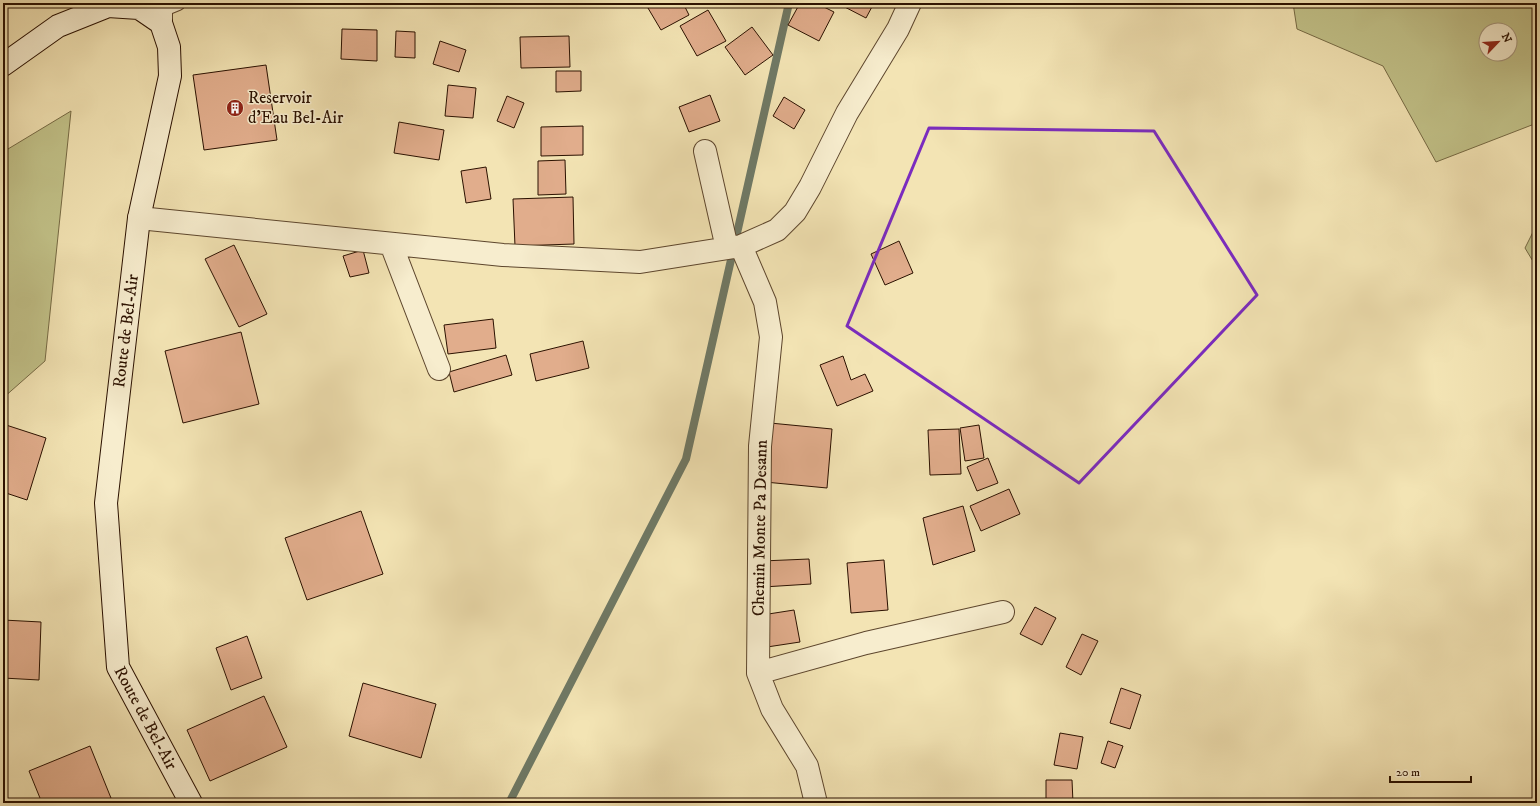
<svg xmlns="http://www.w3.org/2000/svg" width="1540" height="806" viewBox="0 0 1540 806" font-family="'IM FELL DW Pica',serif">
	<rect width="100%" height="100%" fill="#f3e4b4"/>
	<filter id="stains"><feTurbulence type="fractalNoise" baseFrequency=".005" numOctaves="4"/><feColorMatrix values="0 0 0 0 .2 0 0 0 0 .09 0 0 0 0 .02 0 0 0 .5 -.17"/></filter>
	<radialGradient id="worn" r=".72"><stop offset=".6" stop-color="#630" stop-opacity="0"/><stop offset="1" stop-color="#630" stop-opacity=".3"/></radialGradient>
	<path fill="#c2c289" stroke="#766a44" fill-rule="evenodd" d="M1293,3H1537V123L1436,162L1383,66L1297,29ZM1486,30H1510V54H1486Z
		M71,111L45,361L3,398V152Z
		M1537,224V268L1525,248Z"/>
	<g fill="none" stroke-linecap="round" stroke-linejoin="round">
		<path stroke="#6f7965" stroke-width="8" d="M509,803L686,459L789,3"/>
	</g>
	<path fill="#e1ad8c" stroke="#2b1100" d="M645,3H683L689,15L661,30Z
		M800,3H816L834,12L819,41L788,25Z
		M837,3H874L866,18Z
		M708,10L726,41L697,56L680,26Z
		M752,27L773,55L745,75L725,47Z
		M342,29L377,30V61L341,59Z
		M396,31L415,32V58L395,57Z
		M569,36L570,67L521,68L520,37Z
		M440,41L466,50L459,72L433,64Z
		M266,65L277,140L204,150L193,75Z
		M556,71H581V91L556,92Z
		M448,85L476,88L473,118L445,116Z
		M710,95L720,121L689,132L679,107Z
		M507,96L524,103L514,128L497,121Z
		M784,97L805,110L794,129L773,116Z
		M399,122L444,130L439,160L394,153Z
		M583,126V155L541,156V127Z
		M565,160L566,194L538,195V161Z
		M486,167L491,199L466,203L461,171Z
		M573,197L574,244L515,246L513,199Z
		M899,241L913,273L885,285L871,254Z
		M234,245L267,314L239,327L205,259Z
		M363,250L369,273L350,277L343,256Z
		M493,319L496,348L448,354L444,325Z
		M241,332L259,404L183,423L165,351Z
		M583,341L589,368L536,381L530,354Z
		M506,355L512,375L454,392L449,372Z
		M843,356L851,380L865,374L873,391L837,406L820,365Z
		M770,423L832,429L827,488L765,482Z
		M3,424L46,438L27,500L3,492Z
		M979,425L984,458L965,461L960,428Z
		M959,429L961,474L930,475L928,430Z
		M988,458L998,483L977,491L967,467Z
		M1009,489L1020,514L981,531L970,506Z
		M963,506L975,551L933,565L923,518Z
		M361,511L383,574L307,600L285,538Z
		M809,559L811,584L763,587L762,561Z
		M884,560L888,610L851,613L847,563Z
		M1035,607L1056,618L1042,645L1020,634Z
		M794,610L800,642L767,647L762,615Z
		M3,620L41,622L39,680L3,678Z
		M1082,634L1098,641L1081,675L1066,667Z
		M247,636L262,678L231,690L216,648Z
		M363,683L436,704L421,758L349,736Z
		M1121,688L1141,695L1130,729L1110,723Z
		M264,696L287,747L210,781L187,730Z
		M1060,733L1083,737L1077,769L1054,765Z
		M1108,741L1123,746L1115,768L1101,763Z
		M90,746L113,803H42L29,771Z
		M1046,780H1072L1073,803H1046Z"/>
	<g fill="none" stroke-linecap="round" stroke-linejoin="round">
		<defs>
			<path id="lane" d="M161,10L178,3"/>
			<path id="street" d="M161,3V23
				M705,151L727,248
				M139,218L503,255L640,262L741,246L777,230L795,212L810,187L847,113L898,29L910,3
				M391,244L439,369
				M741,246L765,302L771,337L760,446L758,673L772,709L807,766L816,803
				M758,673L866,643L1003,612"/>
			<g id="secondary">
				<path id="s1" d="M3,65L58,26L108,6L139,8L161,23L169,47L170,76L139,218L106,503L118,667L191,803"/>
			</g>
		</defs>
		<use href="#lane" stroke="#5d462d" stroke-width="16"/>
		<use href="#street" stroke="#5d462d" stroke-width="24"/>
		<use href="#secondary" stroke="#2b1100" stroke-width="24"/>
		<use href="#lane" stroke="#f7edce" stroke-width="14"/>
		<use href="#street" stroke="#f7edce" stroke-width="22"/>
		<use href="#secondary" stroke="#f7edce" stroke-width="22"/>
	</g>
	<path fill="none" stroke="#7b2cbf" stroke-width="3" stroke-linejoin="round" d="M929,128L1154,131L1257,295L1079,483L847,326Z"/>
	<defs>
		<symbol id="building-disc" viewBox="-11 -11 22 22"><circle r="9.5" fill="#8f2418" stroke="#f7edce"/><path d="M-4-6H4V6H1V3H-1V6H-4ZM-2.5-4.3h1.7v1.8h-1.7ZM.8-4.3h1.7v1.8H.8ZM-2.5-1h1.7V.8h-1.7ZM.8-1h1.7V.8H.8Z" fill="#fff"/></symbol>
	</defs>
	<g fill-rule="evenodd">
		<use href="#building-disc" x="225" y="98" width="20" height="20"/>
	</g>
	<g text-anchor="middle" dominant-baseline="central" stroke-width="3" stroke-linejoin="round" paint-order="stroke">
		<g font-size="17" fill="#2b1100" stroke="#f7edce" text-anchor="start">
			<text x="248" y="98">Reservoir<tspan x="248" dy="20">d'Eau Bel-Air</tspan></text>
		</g>
		<g font-size="17" fill="#2b1100" stroke="#f7edce">
			<text transform="translate(126 331) rotate(-83)">Route de Bel-Air</text>
			<text transform="translate(760 528) rotate(-89)">Chemin Monte Pa Desann</text>
			<text stroke="none"><textPath href="#s1" startOffset="888">Route de Bel-Air</textPath></text>
		</g>
	</g>
	<rect width="1540" height="806" fill="none" stroke="#f3e4b4" stroke-width="16"/>
	<rect x="4" y="4" width="1532" height="798" fill="none" stroke="#2b1100" stroke-width="2"/>
	<rect x="8" y="8" width="1524" height="790" fill="none" stroke="#2b1100"/>
	<g transform="translate(1498 42) rotate(65)"><circle r="19" fill="#f7edce" stroke="#a5957c"/>
	<path d="M0-3L7 15L0 10L-7 15Z" fill="#8f2418"/>
	<text y="-6" font-size="11" font-weight="bold" text-anchor="middle" fill="#2b1100">N</text>
	</g>
	<path d="M1390 776v6h81v-6" fill="none" stroke="#2b1100" stroke-width="2"/>
	<text x="1396" y="776" font-size="12" fill="#2b1100" stroke="#f7edce" stroke-width="3" paint-order="stroke">20 m</text>
	<rect width="100%" height="100%" filter="url(#stains)"/>
	<rect width="100%" height="100%" fill="url(#worn)"/>
</svg>
